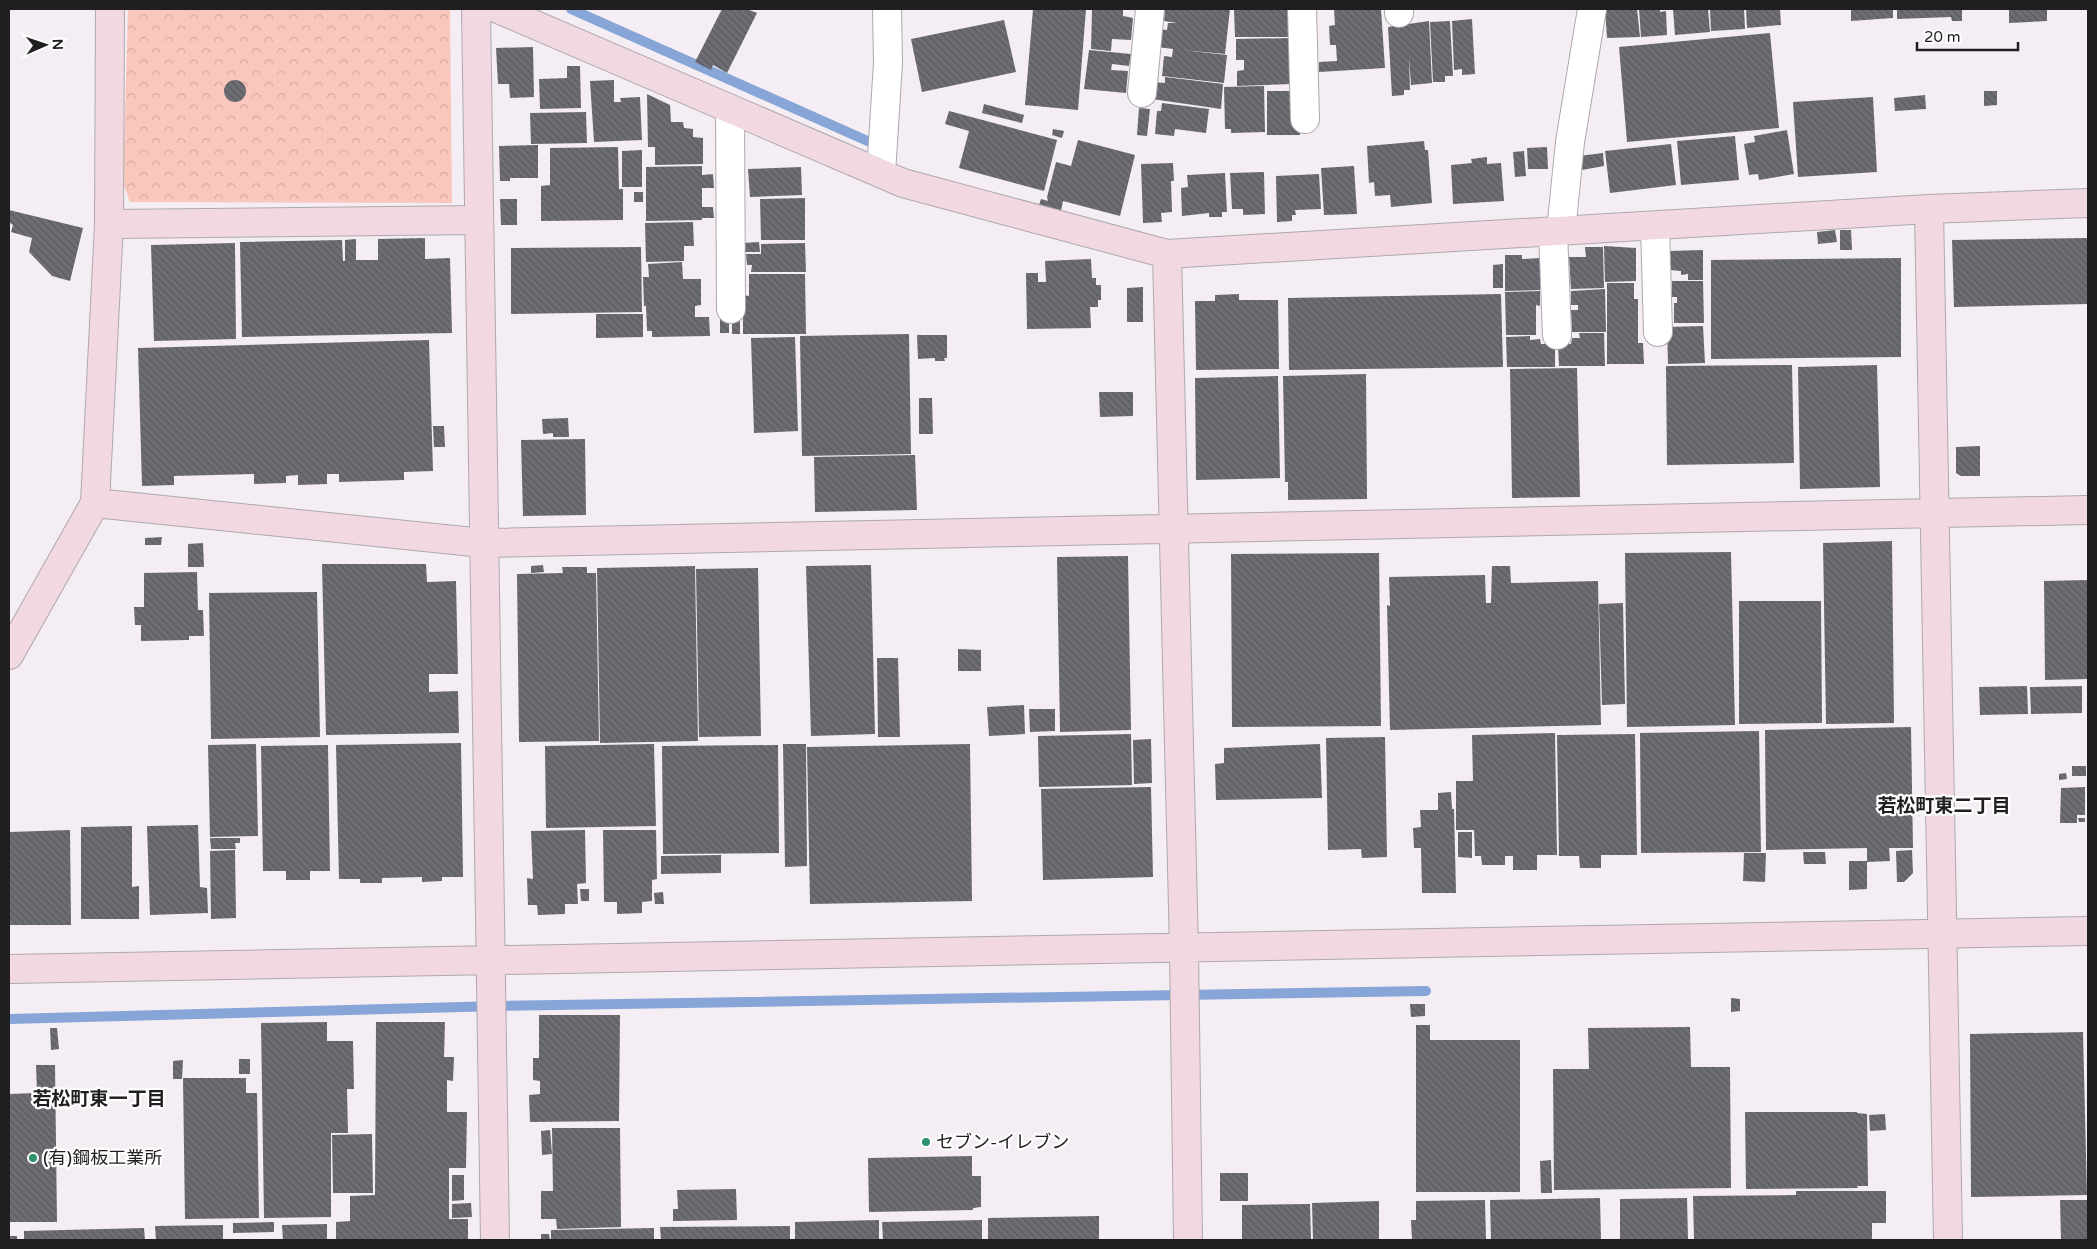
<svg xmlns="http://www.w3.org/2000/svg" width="2097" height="1249" viewBox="0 0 2097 1249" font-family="'Varela Round','Noto Sans JP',sans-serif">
	<defs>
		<pattern id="forest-crowns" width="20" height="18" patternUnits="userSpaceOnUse" patternTransform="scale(1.25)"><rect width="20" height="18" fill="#fac7bd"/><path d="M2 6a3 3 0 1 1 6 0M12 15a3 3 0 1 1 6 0" fill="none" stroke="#d6aaa2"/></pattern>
		<pattern id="building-back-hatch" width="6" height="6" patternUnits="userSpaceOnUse" patternTransform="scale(1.25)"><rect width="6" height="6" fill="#6e6d74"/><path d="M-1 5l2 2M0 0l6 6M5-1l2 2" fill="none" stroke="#5a595f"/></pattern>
	</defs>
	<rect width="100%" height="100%" fill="#f4eef4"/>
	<path fill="url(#forest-crowns)" d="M128,9H450L452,203L130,202L123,183Z"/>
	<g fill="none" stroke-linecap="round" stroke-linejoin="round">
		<path stroke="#88a5d8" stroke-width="10" d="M571,9L872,143
			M9,1019L500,1006L1426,991"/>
	</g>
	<path fill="url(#building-back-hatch)" d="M722,9H747L757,13L727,73L713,65L711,70L695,62Z
		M1033,9H1086L1078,110L1025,105Z
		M1092,9H1123V16L1133,18L1131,40L1112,39L1111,51L1091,49Z
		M1165,9H1230L1225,54L1182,50L1227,55L1224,83L1162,76L1164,56L1172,57L1173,49L1157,47L1159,29L1167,30L1168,23H1177L1164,21Z
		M1234,9L1299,10V37H1235Z
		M1334,9H1381L1385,68L1319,72V62L1337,61L1336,45H1330L1329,26L1335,25Z
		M1605,9H1637L1640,37L1607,38Z
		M1639,9H1660V12L1666,11L1667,35L1641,37Z
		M1673,9H1708L1710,32L1675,35Z
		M1710,9H1744L1745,29L1711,31Z
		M1746,9H1780L1781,25L1747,28Z
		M1851,9H1893V18L1851,21Z
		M1897,9H1962V21H1952L1951,17L1897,19Z
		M2009,9H2047V21L2009,23Z
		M1472,19L1475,74L1462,75V69L1454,70L1452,21Z
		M1004,20L1016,72L922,92L911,39Z
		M1429,21L1432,83L1411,85L1409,57L1410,90H1404V95L1392,96L1388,27Z
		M1450,21L1453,76H1445V82H1433L1430,22Z
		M1770,33L1779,128L1627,142L1619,47Z
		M1292,38L1293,84L1237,86V71L1244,70V60H1236V39Z
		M533,47L534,97L510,98L509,84H498L496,48Z
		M1089,50L1131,54L1129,66L1112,64L1111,70L1128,71L1126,93L1084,89Z
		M567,66H580L581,108L540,109L539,79L567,78Z
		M1165,77L1223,84L1221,109L1152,99L1154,82L1165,83Z
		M224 91a11 11 0 1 1 22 0a11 11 0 1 1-22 0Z
		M614,80V102H621L620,98L640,97L642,140L594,142L590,81Z
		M1264,86L1265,132L1231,133V129H1225L1224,87Z
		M1267,91H1299L1300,135H1267Z
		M1984,91H1997V105L1984,106Z
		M647,94L670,105L671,122H683L684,128L693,129V137L703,138V164L655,165V147H648Z
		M1925,95L1926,109L1895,111L1894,98Z
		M1873,97L1877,172L1798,177L1793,102Z
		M1162,103L1209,109L1206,133L1175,129L1174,136L1155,134L1157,111H1161Z
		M984,104L1024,115L1022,123L982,113Z
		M1139,108L1150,109L1147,136L1137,135Z
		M949,111L1057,140L1044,191L959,168L969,131L945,124Z
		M586,112L587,143L531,144L530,113Z
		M1053,129L1064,131L1062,138L1052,135Z
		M1787,130L1794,174L1759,180L1758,174L1749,175L1744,144L1755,142L1754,136Z
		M1735,136L1739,180L1681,185L1677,141Z
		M1078,140L1135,155L1120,216L1063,201L1061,211L1039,205L1041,199L1048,201L1047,197L1056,162L1071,166Z
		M1424,141L1425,150H1428L1432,203L1391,207L1390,195L1375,196L1374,182L1369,183L1367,146Z
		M1671,144L1676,185L1610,193L1605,151Z
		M538,145V178H510V181H500L499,146Z
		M618,147L619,189H623V220L541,221V186L550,185V148Z
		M1547,147L1548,169H1528L1527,148Z
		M642,150V187H622V151Z
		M1524,151L1526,176L1515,177L1513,152Z
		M1603,153L1604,166L1582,170L1579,156Z
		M1487,157V164L1501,163L1504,201L1453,204L1451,165L1472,163L1471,159Z
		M1173,163L1174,181H1171L1172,212L1161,213L1162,222L1143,223L1141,164Z
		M702,166V175L713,174L714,188H702V207H713L714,218H702V220L646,221V167Z
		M1354,166L1357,214L1324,215L1321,168Z
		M801,167L802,195L750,197L748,169Z
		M1264,172L1265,214L1243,215V209H1232L1230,173Z
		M1225,173L1227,212H1222V217H1209V213L1182,216L1181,188L1188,187L1187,175Z
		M1319,174L1321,209L1295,210L1296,215H1292V221L1277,222L1276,176Z
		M634,192H643V202H634Z
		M805,198V240H761L760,199Z
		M500,199H517V225H501Z
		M9,210L83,228L70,281L52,276L29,252L32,238L11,232L13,225L9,222Z
		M693,222L694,246H684V261L646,262L645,223Z
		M1835,230L1837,242L1818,244L1817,232Z
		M1840,230H1851L1852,250H1840Z
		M425,238V259L450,258L452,333L242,337L240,242L342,240L343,261H345V240L356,239V260H378V239Z
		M2088,238V304L1954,307L1952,240Z
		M759,242L760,252H742V243Z
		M235,243L236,339L154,341L151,245Z
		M805,243L806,272H751L752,265H747L746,254H761V244Z
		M1604,246L1636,248V281L1605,282Z
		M641,247L642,312L511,314V248Z
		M1585,247H1603L1604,288L1571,289L1569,257H1586Z
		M1703,250V280H1688V274L1681,275V271L1670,270V251Z
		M1505,255H1522V259L1540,258V290L1505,291Z
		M1901,258V357L1711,359V260Z
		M1091,259L1092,278H1096V285H1101V300H1098V307H1090L1091,328L1027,329L1026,273H1038V282H1046L1045,261Z
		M682,262L683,279H701V305L695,306V317H709L710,336L652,337V331H647L646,306H644L643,277H649L648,264Z
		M1503,264V288H1493V265Z
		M749,274H805L806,334H743V295L749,296Z
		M1672,281H1703L1704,323H1674V303H1677V297H1672Z
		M1607,283H1634V299H1638V343H1643L1644,364H1607Z
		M1143,287V322H1127V288Z
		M1605,289L1606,332H1572L1571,310H1578V305H1571V291Z
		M1540,291V306L1536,305V335H1506L1505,292Z
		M1239,294V300H1278L1279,369L1196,370L1195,301H1215V295Z
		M1501,294L1503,367L1289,370L1288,298Z
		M732,311H740V334H732Z
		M720,312L729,313V333H720Z
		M596,314H643V337L596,338Z
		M1703,326L1705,363L1668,364L1667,327Z
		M1579,333H1604L1605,366H1559L1558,344H1571L1572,338H1580Z
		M909,334L911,454L802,456L800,336Z
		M917,335H947V358H944L945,361H935V358L918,359Z
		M1530,336V340L1540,339L1541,344H1555V367H1507L1506,337Z
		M795,337L798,431L754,433L751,338Z
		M429,340L433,471L404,472V480L339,482V474H327V484L298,485V475L286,476V483L254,484V474L174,476V485L142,486L138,348Z
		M1792,365L1794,463L1667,465L1666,366Z
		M1877,365L1880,487L1800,489L1798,367Z
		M1577,368L1580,497L1512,498L1510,369Z
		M1366,374L1367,499L1288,500V482H1285L1283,376Z
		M1278,376L1280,478L1196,480L1195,378Z
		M1099,392H1133V416L1100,417Z
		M919,398H932L933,434H919Z
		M568,418L569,437H553V433L543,434L542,419Z
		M433,426H444L445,447H434Z
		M585,439L586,515L523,516L521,440Z
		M1980,446V476H1961L1956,473V447Z
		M915,455L917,510L815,512L814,457Z
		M162,537L161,545H145V538Z
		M1892,541L1894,723L1826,724L1823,543Z
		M203,543L204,567H188V544Z
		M1731,552L1735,725L1627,727L1625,553Z
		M1379,553L1381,726L1232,727L1231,554Z
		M1128,556L1131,730L1060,732L1057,557Z
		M322,564H426L427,582L456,581L458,674H429V692L458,691L459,733L326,735Z
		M543,565L544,572L531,573V566Z
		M871,565L875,734L811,736L806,566Z
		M695,566L698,741L600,743L597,568Z
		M1492,566H1510L1511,583L1598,581L1601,725L1390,730L1387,605L1390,606L1389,577L1485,575L1486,603H1491Z
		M562,567H587V573H596L599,741L519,742L517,574L563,573Z
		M758,568L761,736L699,737L696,569Z
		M197,572L198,610H203L204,636H189V640L141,641V625H135L134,607H144V573Z
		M2088,580V679L2045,680L2044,581Z
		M317,592L320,737L211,739L209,593Z
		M1739,601H1821L1822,723L1739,724Z
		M1623,603L1625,704L1602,705L1599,604Z
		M958,649L981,650V671H958Z
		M877,658H898L900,737H878Z
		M2027,686L2028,714L1980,715L1979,687Z
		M2082,686V713L2031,714L2030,687Z
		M1024,705L1025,734L989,736L987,707Z
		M1029,709H1055V731L1030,732Z
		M1911,727L1913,848H1889L1890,861L1867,862V848L1766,850L1765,730Z
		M1759,731L1761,852L1641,853L1640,733Z
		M1555,733L1557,855H1537V870H1513V856H1505V865H1482L1481,856H1475L1474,830H1456V781H1473L1472,735Z
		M1131,734L1132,785L1039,787L1038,736Z
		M1635,734L1637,855H1601V868H1580L1579,856H1559L1557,735Z
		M1385,737L1387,857L1362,858L1361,849L1328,850L1326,738Z
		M1151,739L1152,783L1134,784L1133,740Z
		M461,743L463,877H442V881L422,882V877L382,878V883H360V879H339L336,745Z
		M256,744L258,836L210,837L208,745Z
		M654,744L656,826L546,828L545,746Z
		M783,744H806L807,866L785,867Z
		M970,744L972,901L810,904L807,747Z
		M1320,744L1322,798L1216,800L1215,764L1224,763V748Z
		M328,745L330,871H310V880H286V871H263L261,746Z
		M778,745L779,853L663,854L662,746Z
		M2072,766H2086V776H2072Z
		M2066,773L2067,779L2059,780V774Z
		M1151,787L1153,877L1043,880L1041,789Z
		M2085,787V815H2077V823H2060L2061,788Z
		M1451,792L1452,809H1454L1456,893H1422L1421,848H1414L1413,828L1421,827L1420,810H1438V793Z
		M2078,818H2085V822H2079Z
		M198,825L200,887L207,888L208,913L150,915L147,826Z
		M132,826V887L139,886V919H81V827Z
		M70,830L71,925H9V832Z
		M585,830L586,883L577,884L578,904H565V914L538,915L537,905H528L527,878L533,879L531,831Z
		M603,830H656L657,879L652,880V901L642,902V913L617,914V902H604Z
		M1458,832H1472V858L1458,857Z
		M210,838H240V843H235L236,849H211Z
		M235,850L236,918L211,919L210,851Z
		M1912,850L1913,873L1904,882H1897L1896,851Z
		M1803,852H1825L1826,864H1804Z
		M1744,853H1766L1765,882L1743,881Z
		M721,855V873L661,874V856Z
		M1849,861H1867V889L1849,890Z
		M580,889H589V901H581Z
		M663,892L664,904H655L654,893Z
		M1731,998L1740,999V1011L1731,1012Z
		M1410,1004H1425V1016L1411,1017Z
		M539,1015H620L619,1121L530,1122L529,1095L540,1094V1081L533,1080V1058H539Z
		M327,1022V1041H353L354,1089H347L348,1133H331V1217L264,1218L261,1023Z
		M376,1022H445L444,1057H454L453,1081L447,1080V1112H467L466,1168H449V1219H468V1240H336V1222L350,1221V1196L375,1195Z
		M1416,1025H1430V1040H1520V1192H1416Z
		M1690,1027L1691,1067H1730L1731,1188L1554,1190L1553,1069H1589L1588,1028Z
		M50,1028H57L59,1049L51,1050Z
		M2083,1032L2087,1195L1971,1197L1970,1034Z
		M239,1059H250V1074H239Z
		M183,1060L182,1079H173V1061Z
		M36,1065H55L57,1222H9V1094L37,1093Z
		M183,1078H246V1093H257L259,1218L185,1219Z
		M1745,1112H1857V1113L1867,1114L1868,1186H1857L1858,1188L1746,1189Z
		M1885,1114L1886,1130L1870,1131L1869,1115Z
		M552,1128H620L621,1227L557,1229L556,1219H541V1191H553Z
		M550,1130L552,1154L542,1155L541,1131Z
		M372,1134L373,1193H333L332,1135Z
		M972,1156V1176H981V1207L973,1208V1210L869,1212L868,1158Z
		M1551,1160L1552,1193H1541L1540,1161Z
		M1220,1173H1248V1201H1220Z
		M452,1175H464V1200L452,1201Z
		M736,1189L737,1220L673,1221V1209H678L677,1190Z
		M1796,1191H1886V1223H1872V1240H1694L1693,1196L1796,1195Z
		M1600,1198L1601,1240H1491L1490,1200Z
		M1687,1198L1688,1240H1620V1199Z
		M1485,1200L1486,1240H1412L1411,1220H1416V1201Z
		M2060,1200H2088V1240H2061Z
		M1379,1201V1240H1313L1312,1203Z
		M471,1203L472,1217L452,1218V1204Z
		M1310,1204L1311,1240H1242V1205Z
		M1099,1216V1240H988V1218Z
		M879,1220V1240H795V1222Z
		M982,1220V1240H883L882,1222Z
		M274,1222V1232L233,1233V1223Z
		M327,1224V1240H283L282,1225Z
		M223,1225V1240H156L155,1226Z
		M790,1226V1240H661L660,1227Z
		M144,1228L145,1240H24V1231Z
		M654,1228V1240H551V1230Z
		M541,1234H549L550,1240H541Z
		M9,1236H17V1240H9Z"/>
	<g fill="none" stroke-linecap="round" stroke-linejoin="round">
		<defs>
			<path id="street" d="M1302,9L1305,119
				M1399,9V13
				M1142,93L1150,9
				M730,109L731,309
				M881,173L888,63L887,9
				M1655,226L1658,332
				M1553,231L1557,335
				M1561,231L1570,142L1592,9"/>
			<path id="secondary" d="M476,9L495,1240
				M498,9L903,183L1167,254L1929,209L2088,203
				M1929,209L1948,1240
				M109,224L479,220
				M1167,254L1184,949L1188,1240
				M95,503L483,543L2088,510
				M9,655L95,503L109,224L110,9
				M9,969L2088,931"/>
		</defs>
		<use href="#street" stroke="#aea8ae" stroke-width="30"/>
		<use href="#secondary" stroke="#aea8ae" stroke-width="30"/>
		<use href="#street" stroke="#fff" stroke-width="28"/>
		<use href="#secondary" stroke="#f2d9e1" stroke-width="28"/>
	</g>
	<g fill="#2f916b" stroke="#fefdfe" stroke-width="2">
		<circle cx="926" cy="1142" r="5"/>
		<circle cx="33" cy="1158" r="5"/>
	</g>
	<g text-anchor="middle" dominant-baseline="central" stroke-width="4.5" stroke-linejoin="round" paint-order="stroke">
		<g font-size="18" fill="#201e20" stroke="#fefdfe" text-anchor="start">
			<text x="936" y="1142">セブン-イレブン</text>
			<text x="43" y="1158">(有)鋼板工業所</text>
		</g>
		<g font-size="19" font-weight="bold" fill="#201e20" stroke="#fefdfe">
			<text x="1944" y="806">若松町東二丁目</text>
			<text x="99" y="1099">若松町東一丁目</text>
		</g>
	</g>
	<rect width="2097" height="1249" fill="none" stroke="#201e20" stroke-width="20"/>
	<g transform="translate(45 45) rotate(88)" stroke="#fefdfe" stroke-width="4" paint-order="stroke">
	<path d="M0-4L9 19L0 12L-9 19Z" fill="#201e20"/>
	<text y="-8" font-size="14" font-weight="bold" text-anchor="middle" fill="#201e20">N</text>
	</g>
	<path d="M1917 42v8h101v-8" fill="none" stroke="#201e20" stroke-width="2.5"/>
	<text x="1924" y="42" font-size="15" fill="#201e20" stroke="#fefdfe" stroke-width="4" paint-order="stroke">20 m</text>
</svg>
